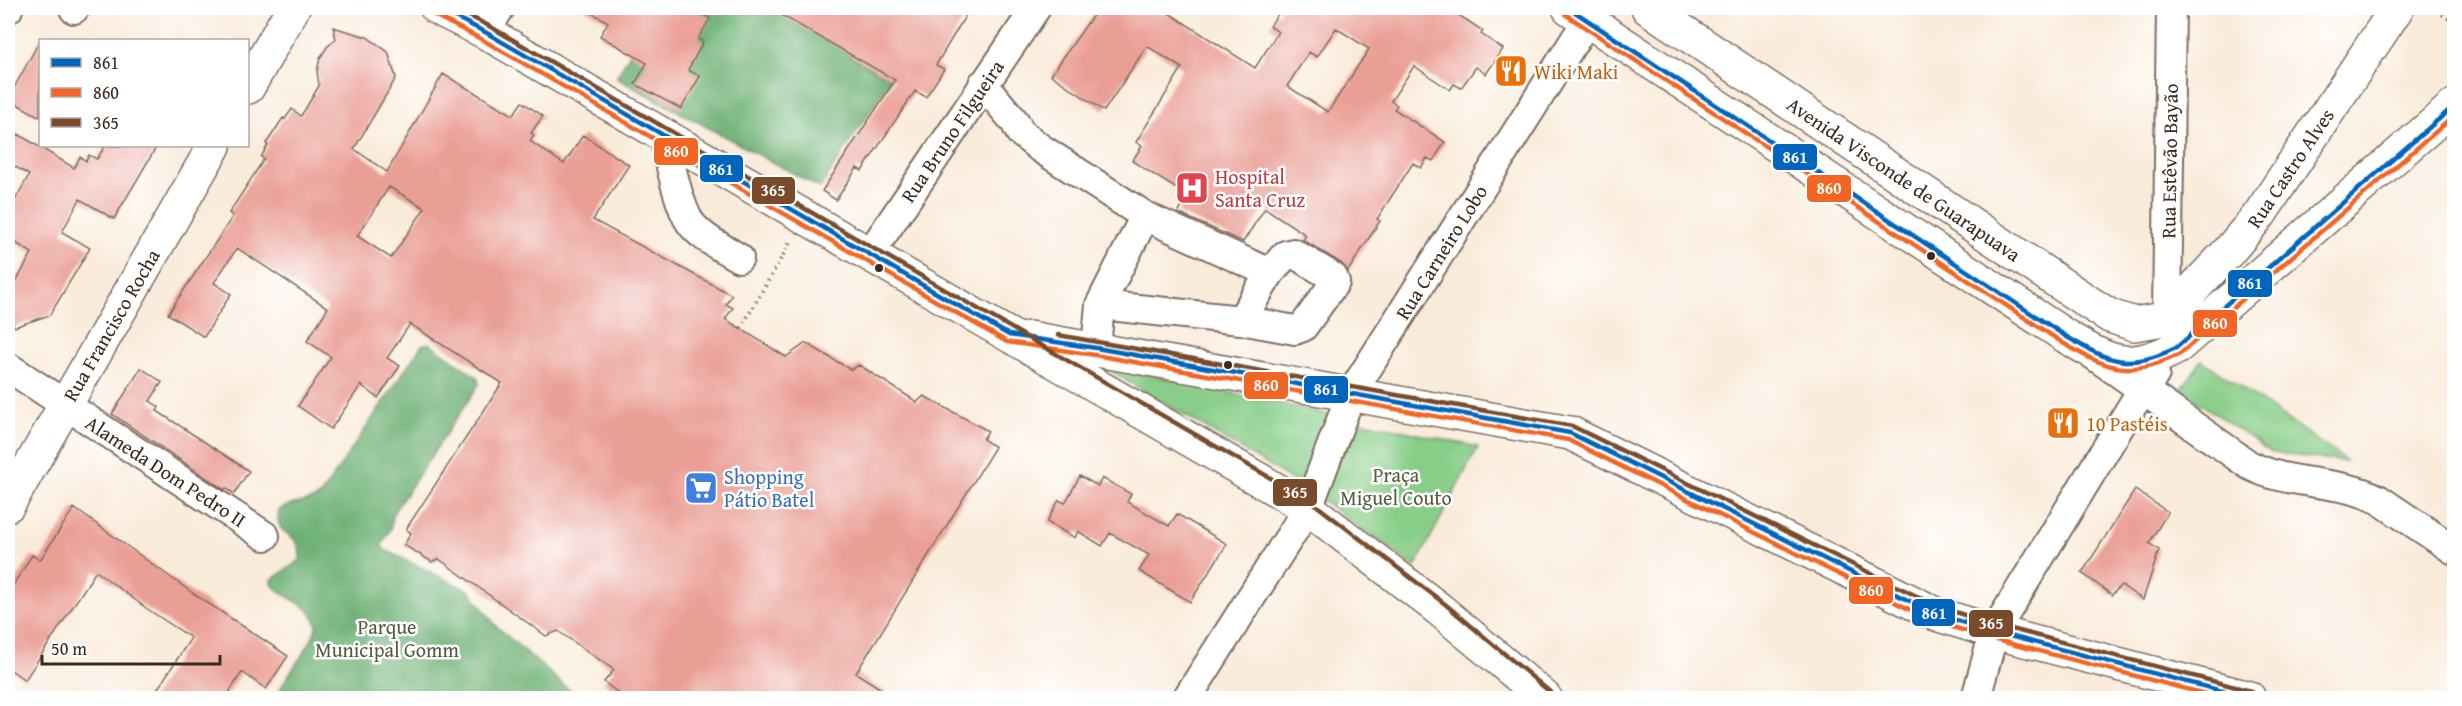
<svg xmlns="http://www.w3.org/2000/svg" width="2462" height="706" viewBox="0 0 2462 706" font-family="'Gentium Book Plus',serif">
	<rect width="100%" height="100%" fill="#fff"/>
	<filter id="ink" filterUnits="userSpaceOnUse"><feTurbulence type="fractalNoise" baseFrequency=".0167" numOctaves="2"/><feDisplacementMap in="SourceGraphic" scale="12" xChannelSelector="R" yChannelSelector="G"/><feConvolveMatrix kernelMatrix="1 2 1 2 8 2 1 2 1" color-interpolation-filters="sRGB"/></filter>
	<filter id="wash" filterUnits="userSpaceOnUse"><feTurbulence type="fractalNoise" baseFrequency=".008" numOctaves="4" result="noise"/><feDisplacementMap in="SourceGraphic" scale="24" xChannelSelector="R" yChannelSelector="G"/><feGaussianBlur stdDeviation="1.35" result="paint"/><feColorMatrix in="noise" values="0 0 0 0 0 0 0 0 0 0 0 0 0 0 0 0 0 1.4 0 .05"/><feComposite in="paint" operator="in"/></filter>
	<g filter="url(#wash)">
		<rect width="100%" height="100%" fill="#f9ebda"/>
		<path fill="#88ce88" stroke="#627c53" stroke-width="1.5" d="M2202,360L2346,461V462L2272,453L2181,390Z
			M1099,364L1478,447L1415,567L1301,485Z"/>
		<path fill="#6eb174" stroke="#546e49" stroke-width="1.5" d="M656,8H871L874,11L848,55L891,79L820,188L616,78Z
			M429,343L477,377L479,384L392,515L391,528L382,545L383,549L470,591L496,626L567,688L583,698H279L277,696C287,671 311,650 317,624C315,620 312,614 309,611C300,600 272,593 271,580L300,560C300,555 300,549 298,545C290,529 274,535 279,510C292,501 306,505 320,496L422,345Z"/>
		<g id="blocks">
			<path fill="#ea9f95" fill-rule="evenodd" d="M583,8H691L710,18L698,39L703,42L688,70L700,76L681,109L635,84L647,63L600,36L608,22Z
				M769,8H970L936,65L944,69L926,97L915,91L862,171L857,168L836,200L822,191L895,80Z
				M1098,8H1161L1255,68L1278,32L1270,26L1282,8H1448L1483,31L1481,34L1503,49L1486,74L1476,67L1461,88L1454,84L1450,90L1414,66L1391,101L1397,105L1394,109L1445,142L1433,161L1427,158L1421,168L1413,163L1377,219L1380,221L1348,271L1341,263L1303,240L1306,235L1265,208L1243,242L1178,213L1188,196L1132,161L1142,146L1136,142L1182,68L1147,46L1104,111L1051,75ZM1336,28L1369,49L1328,112L1287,86L1309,52L1317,57Z
				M333,27L367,37L388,52L396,78L354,149L387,172L443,74L513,115L522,102L543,116L531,133L534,135L530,141L564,164L583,135L629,165L593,220L732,295L726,304L733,308L725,319L786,357L806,343L851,370L859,365L917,402L924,396L988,431L983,439L995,447L856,673L897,699H626L604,682L614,670L558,631L546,636L439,559L432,562L404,545L411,533L406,529L502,383L410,324L387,358L400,366L378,398L361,385L331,429L298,406L331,357L307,341L328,308L237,248L214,283L231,294L204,337L168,314L233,216L229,213L264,159L261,157L268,145L266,144L283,118L285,119L292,109L301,116L319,86L317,71L320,58L327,47L336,39ZM389,187L425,208L391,258L357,236Z
				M40,40V117L8,99Z
				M18,134L74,168L80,157L86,161L89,155L97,159L105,146H157L114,219L80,199L62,232L90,248L50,315L14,327L12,321L8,318V282L17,280L32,253L8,238V213L29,175L8,162V151Z
				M141,368L162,382L150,401L159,407L157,411L249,471L234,494L226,488L225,490L112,414Z
				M1080,476L1098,486L1102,478L1131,494L1127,502L1169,526L1177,514L1227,544L1190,602L1139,571L1149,555L1110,533L1102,546L1078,531L1075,538L1047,522L1059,500L1065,503Z
				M2135,490L2168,512L2149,543L2159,550L2143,600L2121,585L2112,595L2082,573Z
				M74,508L194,594L288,656L266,689L242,672L225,699H151L191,638L146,608L96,571L25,680L8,668V593L32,555L40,560Z"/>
		</g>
	</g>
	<g filter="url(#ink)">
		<use href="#blocks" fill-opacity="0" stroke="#7e6e60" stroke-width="1.5"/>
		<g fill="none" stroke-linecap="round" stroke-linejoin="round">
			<defs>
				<path id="minor" d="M8,9V8
					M74,9L75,8
					M485,32L500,8
					M983,84L1015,122L1020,132L1040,148L1145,216L1270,273
					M664,136C669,157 678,205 690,222C700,237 723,248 739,258
					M869,255L1036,8
					M1100,305L1241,320L1295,330L1303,327L1335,282L1333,277L1293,253L1285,255L1270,273L1241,320
					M2167,315L2171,8
					M1096,348L1100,305L1145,216
					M2095,356L2249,465C2289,486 2337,479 2378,499L2454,550
					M8,367L265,536
					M1187,698L1308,508L1351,394L1595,8
					M1976,698L1994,632L2134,403L2155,374"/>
				<path id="major" d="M437,8L485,32L1308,508L1440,610L1545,698
					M1569,8L2067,337C2110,363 2128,373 2176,348L2454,106
					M1648,8L2091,304L2110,316L2134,324L2158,320L2178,305L2229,251L2260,214L2397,8
					M248,87L293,8
					M1029,338L1570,433L1936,614L1994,632L2249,698
					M8,505L214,146"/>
			</defs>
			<use href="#minor" stroke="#7e6e60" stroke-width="32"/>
			<use href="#major" stroke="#7e6e60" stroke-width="36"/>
			<path stroke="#7e6e60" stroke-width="4" stroke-dasharray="1.5 4.5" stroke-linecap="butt" d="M2432,8L2454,22
				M741,328L791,241"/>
			<use href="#minor" stroke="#fff" stroke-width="28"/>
			<use href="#major" stroke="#fff" stroke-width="33"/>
			<defs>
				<path id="bus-1" d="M437,8L485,32L1009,335L1096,348L1570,433L1936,614L1994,632L2249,698
					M1569,8L2067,337C2111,363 2128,370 2176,348L2454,106"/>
				<path id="bus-2" d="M1565,14L2063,343C2107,370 2132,378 2180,354L2454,116
					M434,15L481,39L1007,342L1095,355L1568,440L1933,621L1992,639L2221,698"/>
				<path id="bus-3" d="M453,8L489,26L1312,502L1445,604L1550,692
					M1058,335L1572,426L1939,607L1996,625L2251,691"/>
			</defs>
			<use href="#bus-1" stroke="#fff" stroke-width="9"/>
			<use href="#bus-2" stroke="#fff" stroke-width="9"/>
			<use href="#bus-3" stroke="#fff" stroke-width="9"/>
			<use href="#bus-1" stroke="#0065bd" stroke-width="4.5"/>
			<use href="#bus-2" stroke="#f26522" stroke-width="4.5"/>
			<use href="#bus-3" stroke="#7a4b2a" stroke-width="4.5"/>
		</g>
	</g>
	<defs>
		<symbol id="restaurant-square" viewBox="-11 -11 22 22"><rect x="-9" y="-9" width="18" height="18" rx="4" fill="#e8710a" stroke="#fff"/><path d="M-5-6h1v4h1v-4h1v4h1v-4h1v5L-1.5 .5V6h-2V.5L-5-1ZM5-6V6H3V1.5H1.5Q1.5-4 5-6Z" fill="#fff"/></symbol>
		<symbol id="hospital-square" viewBox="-11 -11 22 22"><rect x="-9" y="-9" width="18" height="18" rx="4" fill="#e0444e" stroke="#fff"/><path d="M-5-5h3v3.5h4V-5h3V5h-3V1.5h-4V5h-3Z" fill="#fff"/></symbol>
		<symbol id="supermarket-square" viewBox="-11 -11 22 22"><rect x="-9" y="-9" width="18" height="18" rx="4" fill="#3f7fe0" stroke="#fff"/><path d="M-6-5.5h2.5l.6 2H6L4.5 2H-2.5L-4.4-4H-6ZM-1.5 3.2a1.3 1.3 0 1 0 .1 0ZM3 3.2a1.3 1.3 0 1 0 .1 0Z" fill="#fff"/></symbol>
	</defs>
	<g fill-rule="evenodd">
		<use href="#restaurant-square" x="1492" y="52" width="38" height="38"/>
		<use href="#hospital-square" x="1173" y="169" width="38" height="38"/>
		<use href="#restaurant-square" x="2044" y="404" width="38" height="38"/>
		<use href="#supermarket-square" x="682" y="469" width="38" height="38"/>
	</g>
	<g fill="#3b2a1e" stroke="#fff" stroke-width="2">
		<circle cx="1931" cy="256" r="5"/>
		<circle cx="879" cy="268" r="5"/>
		<circle cx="1228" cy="365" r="5"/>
	</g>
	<g text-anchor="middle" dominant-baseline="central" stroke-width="5" stroke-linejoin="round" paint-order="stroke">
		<g font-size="20" fill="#c56008" stroke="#fff" text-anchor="start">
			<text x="1534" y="71">Wiki Maki</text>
			<text x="2086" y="423">10 Pastéis</text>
		</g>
		<g font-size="20" fill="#3b2a1e" stroke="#fff">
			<text transform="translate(952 131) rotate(-56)">Rua Bruno Filgueira</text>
			<text transform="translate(2169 161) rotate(-89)">Rua Estêvão Bayão</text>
			<text transform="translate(2290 168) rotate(-56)">Rua Castro Alves</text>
			<text transform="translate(1904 179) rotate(34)">Avenida Visconde de Guarapuava</text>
			<text transform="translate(1441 252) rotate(-58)">Rua Carneiro Lobo</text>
			<text transform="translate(111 325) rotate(-60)">Rua Francisco Rocha</text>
			<text transform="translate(166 471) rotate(33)">Alameda Dom Pedro II</text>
		</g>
		<g font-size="20" fill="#be3a42" stroke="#fff" text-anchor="start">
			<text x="1215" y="176">Hospital<tspan x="1215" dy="23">Santa Cruz</tspan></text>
		</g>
		<g font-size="20" fill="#525b3e" stroke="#fff">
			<text x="1396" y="474">Praça<tspan x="1396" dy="23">Miguel Couto</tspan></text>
			<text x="387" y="626">Parque<tspan x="387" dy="23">Municipal Gomm</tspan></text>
		</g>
		<g font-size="20" fill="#366cbe" stroke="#fff" text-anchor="start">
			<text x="724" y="476">Shopping<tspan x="724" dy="23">Pátio Batel</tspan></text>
		</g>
	</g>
	<g stroke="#fff" stroke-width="2">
		<rect x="653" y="137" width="46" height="29" rx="6" fill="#f26522"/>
		<rect x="1772" y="143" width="46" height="28" rx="6" fill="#0065bd"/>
		<rect x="699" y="154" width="45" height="29" rx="6" fill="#0065bd"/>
		<rect x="1806" y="174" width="46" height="29" rx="6" fill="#f26522"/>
		<rect x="751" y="176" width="45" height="29" rx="6" fill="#7a4b2a"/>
		<rect x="2227" y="269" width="46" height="29" rx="6" fill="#0065bd"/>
		<rect x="2192" y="309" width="46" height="29" rx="6" fill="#f26522"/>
		<rect x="1243" y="371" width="46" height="29" rx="6" fill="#f26522"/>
		<rect x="1303" y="375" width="46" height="29" rx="6" fill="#0065bd"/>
		<rect x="1272" y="478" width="46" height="29" rx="6" fill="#7a4b2a"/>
		<rect x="1848" y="576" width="46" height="29" rx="6" fill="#f26522"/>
		<rect x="1911" y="598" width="45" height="29" rx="6" fill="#0065bd"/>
		<rect x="1968" y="609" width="46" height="29" rx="6" fill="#7a4b2a"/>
	</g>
	<g font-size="16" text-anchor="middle" font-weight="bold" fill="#fff">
		<text x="676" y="157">860</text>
		<text x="1795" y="163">861</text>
		<text x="721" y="175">861</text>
		<text x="1829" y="194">860</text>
		<text x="773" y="196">365</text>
		<text x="2250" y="289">861</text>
		<text x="2215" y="329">860</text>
		<text x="1266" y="391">860</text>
		<text x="1326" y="395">861</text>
		<text x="1295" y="498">365</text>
		<text x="1871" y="596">860</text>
		<text x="1934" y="619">861</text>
		<text x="1991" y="629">365</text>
	</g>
	<rect width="2462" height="706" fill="none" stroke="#fff" stroke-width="30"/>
	<rect x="39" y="39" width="210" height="108" fill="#ffffff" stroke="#b1aaa5" stroke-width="1.5"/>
	<rect x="51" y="58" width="30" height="9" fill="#0065bd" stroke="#b1aaa5" stroke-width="1.5"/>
	<text x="93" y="69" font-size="18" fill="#3b2a1e">861</text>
	<rect x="51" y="88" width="30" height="9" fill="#f26522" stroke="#b1aaa5" stroke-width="1.5"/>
	<text x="93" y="99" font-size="18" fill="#3b2a1e">860</text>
	<rect x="51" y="118" width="30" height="9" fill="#7a4b2a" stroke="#b1aaa5" stroke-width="1.5"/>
	<text x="93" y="129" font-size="18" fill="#3b2a1e">365</text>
	<path d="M42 655v9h178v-9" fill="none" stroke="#3b2a1e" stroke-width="3"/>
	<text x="51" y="655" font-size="18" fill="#3b2a1e" stroke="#ffffff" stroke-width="4.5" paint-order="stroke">50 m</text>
</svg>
